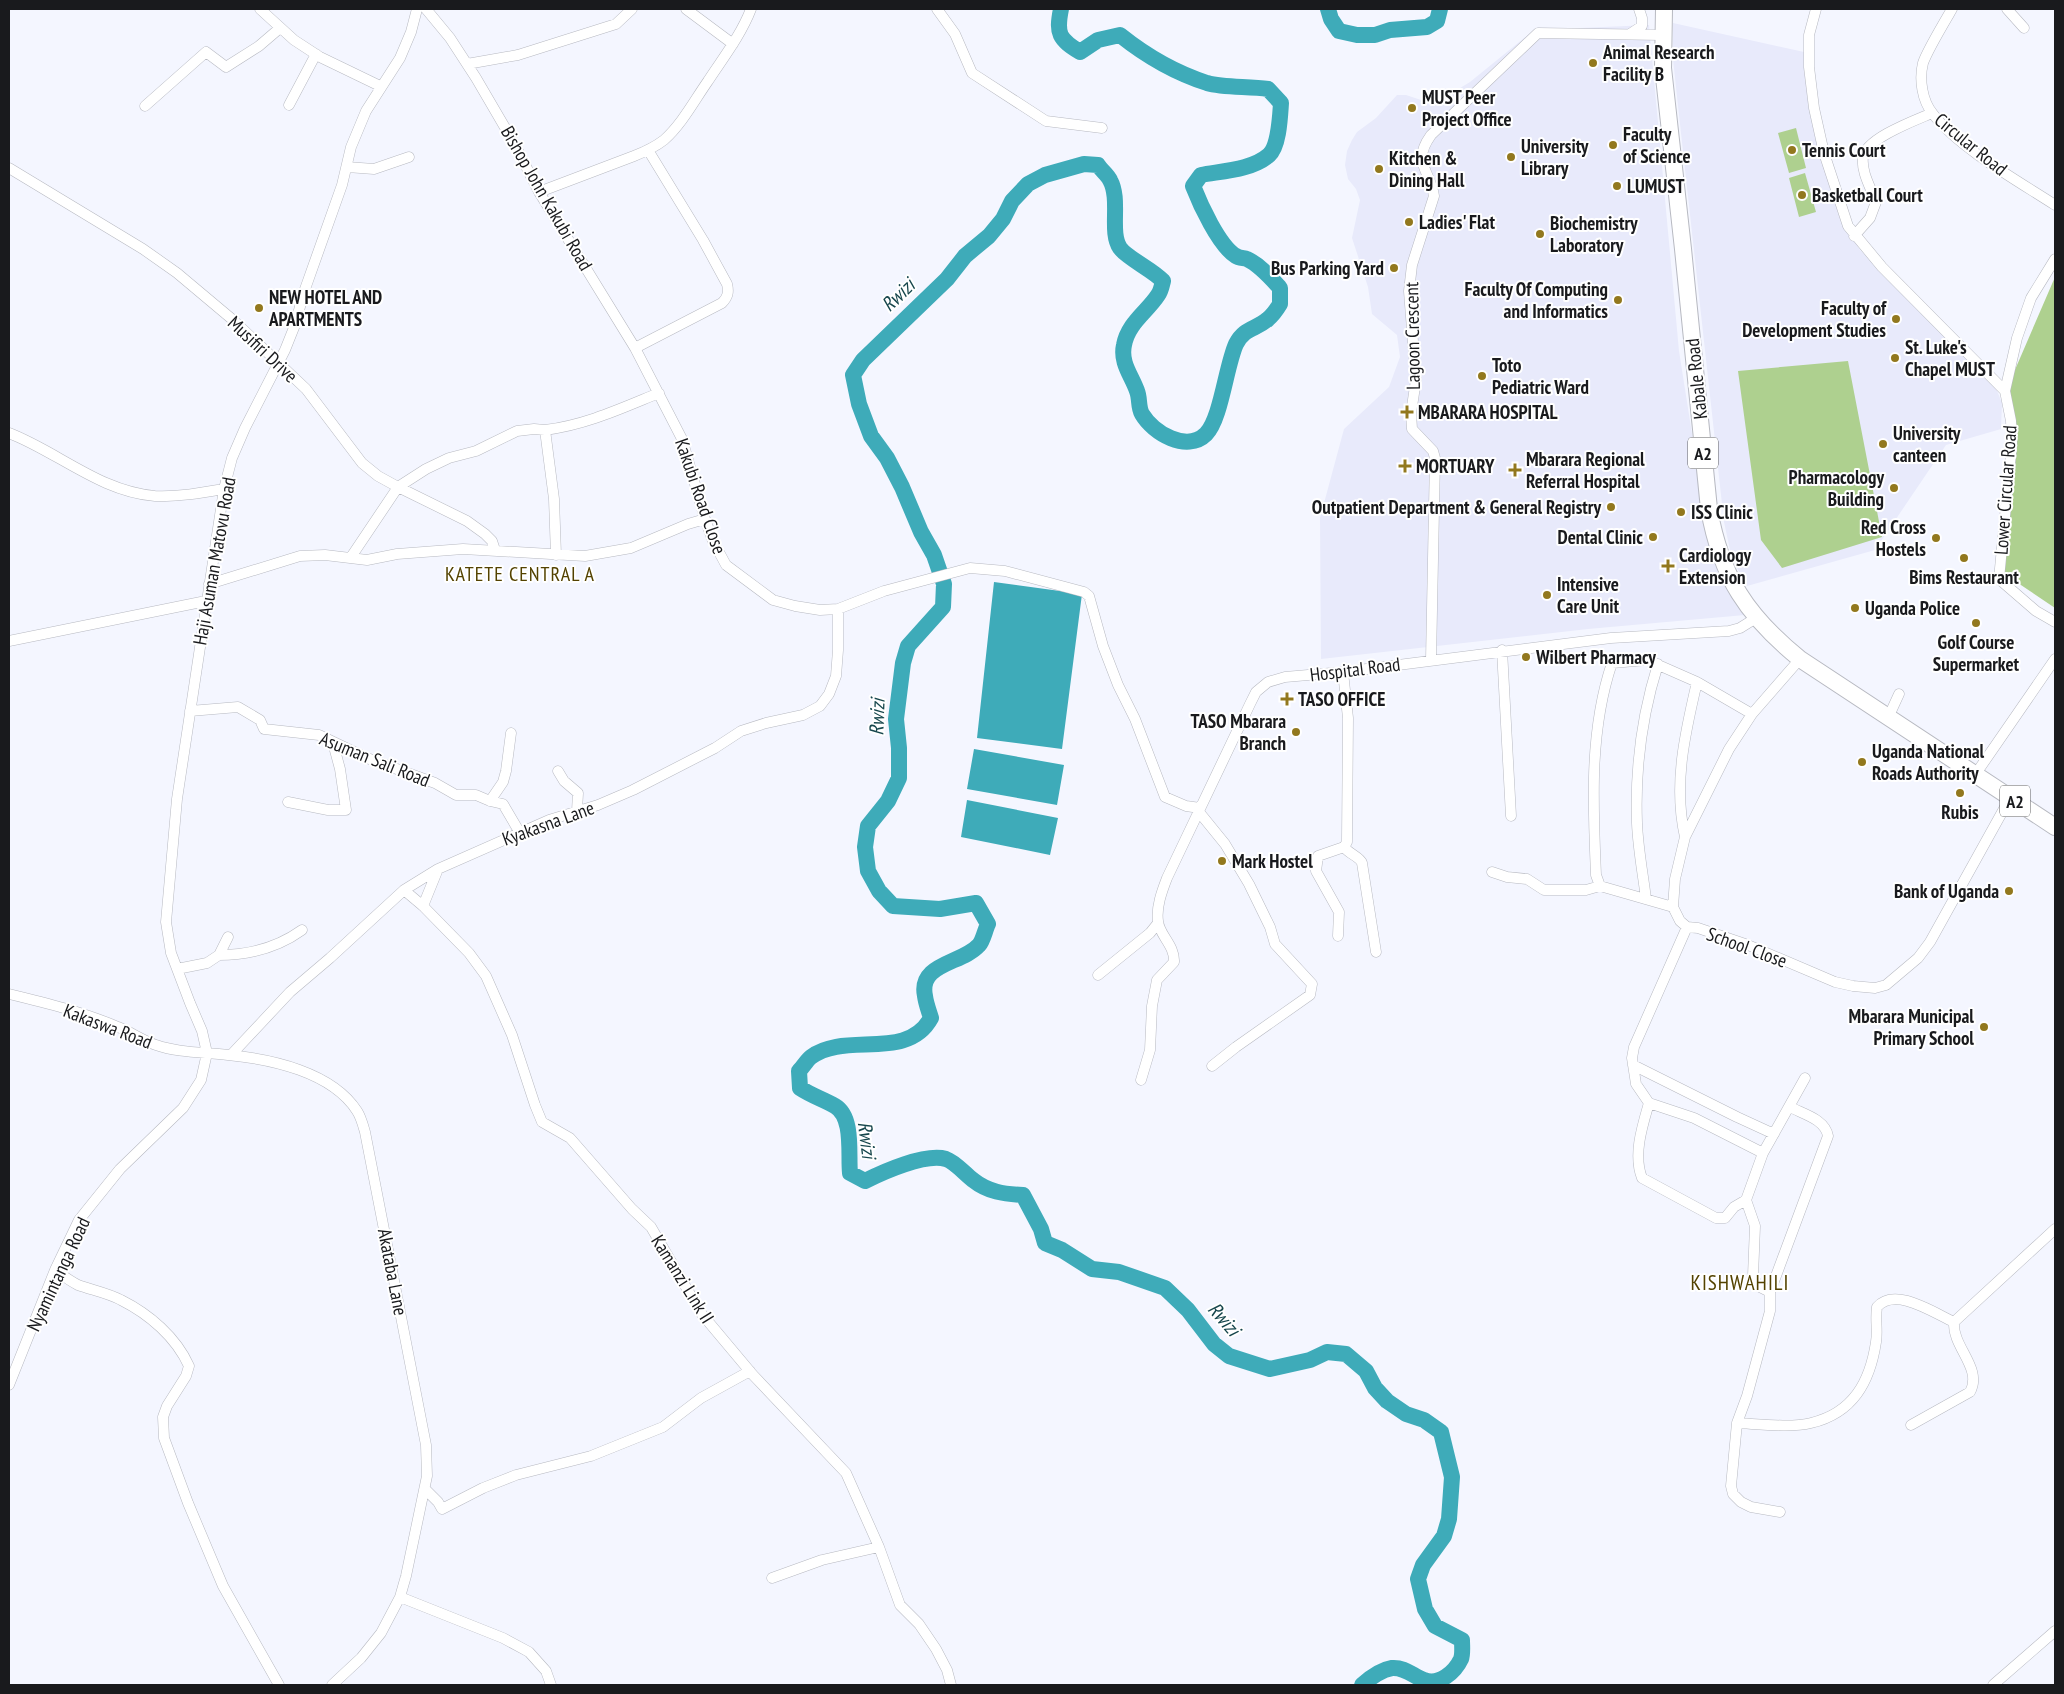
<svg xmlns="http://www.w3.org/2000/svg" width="2064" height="1694" viewBox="0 0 2064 1694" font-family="'PT Sans Narrow',sans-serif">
	<rect width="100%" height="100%" fill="#f4f6ff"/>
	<path fill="#e8eafb" d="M1673,23L1804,52L1814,129L1838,213L1860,250L1963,349L1993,381L2002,403L2001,429L1946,445L1875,550L1747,586L1732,559L1724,522L1678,106L1673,59Z
		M1649,25L1679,351L1704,510L1745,615L1588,629L1321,659L1320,518L1344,429L1389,387L1400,357L1397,335L1372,314L1368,287L1352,238L1360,200L1356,189L1348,179L1345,165L1347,151L1352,140L1357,132L1376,118L1397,95H1406L1421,100H1430L1442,95L1452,93L1470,82L1534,30Z"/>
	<path fill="#aed08f" d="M1796,128L1806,168L1789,173L1778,133Z
		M1805,173L1816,212L1799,217L1789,178Z
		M2055,277V608L2003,573L2008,386Z
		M1848,361L1882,537L1782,568L1761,540L1738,371Z"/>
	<path fill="#3eabb9" d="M994,582L1082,594L1062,749L977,738Z
		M974,749L1064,765L1057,805L967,789Z
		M967,800L1058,818L1050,855L961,837Z"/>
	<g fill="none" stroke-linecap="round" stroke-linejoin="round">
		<path stroke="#3eabb9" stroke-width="16" d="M1061,9C1056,34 1059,39 1080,52L1098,40L1120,35C1145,55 1176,73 1207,83C1224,88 1249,86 1268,89L1281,103C1280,117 1279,146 1269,155C1252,170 1222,171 1201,175L1193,186C1200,204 1219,246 1236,256C1239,258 1244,258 1247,259C1260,265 1271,278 1280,288V304C1277,309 1273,315 1268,319C1256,330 1245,327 1236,344C1226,366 1221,419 1206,434C1187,453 1153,433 1142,414C1138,407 1140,398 1137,391C1132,376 1120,363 1124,345C1128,323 1147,312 1158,295C1161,291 1162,285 1163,281C1153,270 1127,258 1120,248C1109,232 1121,200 1110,180C1108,175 1101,170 1098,165L1084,164L1045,175L1028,184L1012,201L1003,219L989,236L965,256L947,279L863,360L853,375L859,404L871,436L887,458L902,487L921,532L934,555L944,584L943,607L908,646L903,663L896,719L899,748V778L888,801L868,826L865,847L868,871L879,891L893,906L940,909L976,903L988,924C985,930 983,941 979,945C962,964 918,963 925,996C926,1004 929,1011 931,1018C907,1062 845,1031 811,1057C807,1060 803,1067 799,1071L800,1088C812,1096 823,1099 835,1106C854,1117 848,1155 850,1173L865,1181C883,1172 925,1153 946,1159C955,1162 965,1174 973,1180C988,1192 1004,1194 1023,1195L1041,1229L1045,1243L1062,1250L1092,1269L1119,1272L1165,1288L1188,1310L1214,1344L1229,1356L1270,1369L1310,1360L1327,1352L1346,1354L1366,1371L1375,1388L1387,1401L1406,1414L1424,1420L1441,1432L1452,1477L1449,1519L1444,1536L1423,1565L1418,1579L1425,1609L1435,1626L1462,1640C1462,1646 1463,1654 1461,1659C1455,1672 1439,1686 1424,1680C1413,1676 1405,1667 1392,1668C1380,1670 1370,1678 1362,1685
			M1328,9L1331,19L1339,31L1357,35H1375L1390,30L1427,27L1437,21L1440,9"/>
		<defs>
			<path id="minor" d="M260,9L294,40L320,57L380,86
				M426,9L450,38L476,78L514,143L539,192L635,348L682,439L705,519L713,541L726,565L773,600L795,606L820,610L838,609L884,591L970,568L1005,571L1084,592L1089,596L1103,646L1118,685L1135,719L1165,797L1186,806L1200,808
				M686,9L733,44
				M937,9L955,34L972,73L1046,121L1102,128
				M1816,9L1809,35V67L1814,108L1824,153L1848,226L1882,267L2005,391L2011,421L2012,443L1999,579L2036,611L2055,622
				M1952,9C1945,21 1927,51 1923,63C1919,79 1922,101 1933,114C1959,148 2018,181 2055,205
				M2007,9L2024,28
				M1630,34L1642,26V18L1639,9
				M467,64L518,55L616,24L632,9
				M289,105L316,54
				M145,106L206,52L226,67L259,46L280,28
				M347,167L374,169L409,157
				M9,168L143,249L177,273L233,320L306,389L362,463L378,476L398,487L467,521L485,534L492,541L495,550
				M539,192L634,156C644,152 655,147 664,140C682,124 694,101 708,81C723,58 741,35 751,9
				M1854,236L1870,218L1876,202C1871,188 1861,172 1863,157C1866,138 1916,120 1932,113
				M635,348L722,303C728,297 729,292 727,284L703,240L648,150
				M2005,391L2017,338L2031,298L2055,259
				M9,433C58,452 101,492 155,496C178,497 201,493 224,489
				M556,555L554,499L545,430C586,425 622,408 659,393
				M351,557L398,487L426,469L449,458L476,451L517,431L534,429L545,430
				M209,584L300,556L325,555L367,560L397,554L463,549L585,556L631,548L688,524L705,519
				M9,641L206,601
				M1502,650L1511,816
				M1800,659L1752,714L1729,749L1685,837L1675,879L1673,907L1680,921L1687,927L1698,928L1748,945L1835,982L1853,986L1875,988L1886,985L1918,958L1930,942L2010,798
				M1431,660L1435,458L1433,451L1412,429L1411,413L1416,380L1409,291L1412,265L1434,196C1430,169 1411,163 1431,135L1538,33L1662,35
				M190,711L238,707L260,720L264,729L319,735L367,758L435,783L456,795H476L490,801L503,804L520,833
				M1888,718L1899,694
				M558,771L564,781L578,793L577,811
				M1975,775L2055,659
				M490,801L503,782L506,771L511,733
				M288,802L328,810H346L340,769L333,743
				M1199,812L1225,844L1249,884L1270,927L1275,944L1312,984L1310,995L1236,1047L1212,1066
				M1685,837C1673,785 1685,733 1697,682
				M1344,847C1349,854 1360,857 1362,863L1376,952
				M1492,872L1507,877L1527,879L1544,890H1586L1600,886
				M404,890L423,906L469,953L486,976L512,1035L535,1105L542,1122L570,1138L632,1209L651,1227L701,1313L753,1375L846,1473L879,1547L900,1605L919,1624L936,1649L947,1670L951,1685
				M1646,899C1643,874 1638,849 1637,823C1635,770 1642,715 1658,664
				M423,906L438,869
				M1673,907L1600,886L1596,875C1593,805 1589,731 1612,663L1647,660L1697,682L1752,714
				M1687,927L1634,1047L1632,1058L1636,1084L1649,1103L1694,1118L1763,1153L1805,1078
				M1338,936L1339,912L1316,871L1318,856L1344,847L1347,842L1348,718L1343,672
				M219,955C249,955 277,948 302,930
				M177,969L207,963L219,955L228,937
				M1098,975L1150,933L1158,923
				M9,994C46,1003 83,1012 118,1027C131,1032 143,1041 156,1045C179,1053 204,1052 228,1055C271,1059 332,1072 357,1111C361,1117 363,1125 365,1132L426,1445L427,1476L406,1576L400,1597L381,1633L361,1658L332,1685
				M231,1055L290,992L330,958L404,890L438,869L549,820L598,805L633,790L715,748L741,731L766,723L803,715L820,706L829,694L836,676L838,650V609
				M1633,1065L1737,1117L1774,1134
				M1141,1080L1150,1050L1152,1006L1157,980L1174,962C1175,945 1159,935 1158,921C1156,907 1162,891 1167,878L1250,704L1256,692L1268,682L1285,677L1343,672L1611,638L1729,631L1740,628L1756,618
				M1649,1103C1642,1127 1633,1155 1642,1178L1716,1218H1725L1734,1207L1746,1200
				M1763,1153L1746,1200L1755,1226L1753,1276L1758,1286L1770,1292
				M55,1270C62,1275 70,1281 78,1285C92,1290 108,1293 121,1300C149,1314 176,1337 189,1366L186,1376L167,1406L163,1417L164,1438L188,1503L223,1586L279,1685
				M9,1385L55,1270L79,1220L120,1169L183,1108L201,1080L207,1053L202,1031L190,1003L171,953L166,922L177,799L224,489L232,458L245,428L285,350L295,325L304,292L342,185L351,147L366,111L400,58L411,32L417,9
				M1737,1423C1758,1424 1791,1428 1811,1423C1853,1413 1870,1382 1876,1342C1878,1331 1875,1319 1877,1307C1895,1286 1934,1313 1954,1322
				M1911,1425L1970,1392C1983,1368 1952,1347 1954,1322L2055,1229
				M425,1489L438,1502L442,1509L483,1488L516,1475L591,1456L663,1427L701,1398L750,1371
				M1780,1512L1751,1507L1741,1502L1733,1494L1731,1486L1737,1423L1747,1396L1770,1311V1292L1828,1136C1825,1119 1803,1114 1790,1107
				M772,1578L822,1560L879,1547
				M400,1597L503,1638L529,1652L546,1671L551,1685
				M1993,1685L2055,1631"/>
			<path id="primary" d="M1664,9L1663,68L1683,249L1709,509C1721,577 1747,616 1800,659L2055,827"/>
		</defs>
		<use href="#minor" stroke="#b7b9c1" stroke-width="11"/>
		<use href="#primary" stroke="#b7b9c1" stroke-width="18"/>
		<use href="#minor" stroke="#fff" stroke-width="10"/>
		<use href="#primary" stroke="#fff" stroke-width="16"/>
	</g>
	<g fill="#92781e" stroke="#fff" stroke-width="2">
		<circle cx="1593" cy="63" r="5"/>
		<circle cx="1412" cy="108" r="5"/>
		<circle cx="1613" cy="145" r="5"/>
		<circle cx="1792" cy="150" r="5"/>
		<circle cx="1511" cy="157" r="5"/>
		<circle cx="1379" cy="169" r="5"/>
		<circle cx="1617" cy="186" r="5"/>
		<circle cx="1802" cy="195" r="5"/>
		<circle cx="1409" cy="222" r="5"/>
		<circle cx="1540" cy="234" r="5"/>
		<circle cx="1394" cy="268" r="5"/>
		<circle cx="1618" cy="300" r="5"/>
		<circle cx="259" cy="308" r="5"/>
		<circle cx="1896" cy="319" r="5"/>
		<circle cx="1895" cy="358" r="5"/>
		<circle cx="1482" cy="376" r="5"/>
		<path d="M1404.5 404.5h5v5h5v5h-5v5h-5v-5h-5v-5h5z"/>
		<circle cx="1883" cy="444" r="5"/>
		<path d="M1402.5 458.5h5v5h5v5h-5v5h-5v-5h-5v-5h5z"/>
		<path d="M1512.5 462.5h5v5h5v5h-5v5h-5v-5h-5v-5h5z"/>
		<circle cx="1894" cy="488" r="5"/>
		<circle cx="1611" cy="507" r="5"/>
		<circle cx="1681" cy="512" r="5"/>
		<circle cx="1653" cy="537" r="5"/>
		<circle cx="1936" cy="538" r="5"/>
		<circle cx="1964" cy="558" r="5"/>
		<path d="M1665.5 558.5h5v5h5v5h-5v5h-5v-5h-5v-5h5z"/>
		<circle cx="1547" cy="595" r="5"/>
		<circle cx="1855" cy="608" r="5"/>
		<circle cx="1976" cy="623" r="5"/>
		<circle cx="1526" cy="657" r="5"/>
		<path d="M1284.5 691.5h5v5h5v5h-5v5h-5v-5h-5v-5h5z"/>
		<circle cx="1296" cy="732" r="5"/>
		<circle cx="1862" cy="762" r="5"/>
		<circle cx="1960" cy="793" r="5"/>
		<circle cx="1222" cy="861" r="5"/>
		<circle cx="2009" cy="891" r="5"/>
		<circle cx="1984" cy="1027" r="5"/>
	</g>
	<g text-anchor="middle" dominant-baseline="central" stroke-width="4" stroke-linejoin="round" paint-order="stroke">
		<g fill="#fff" stroke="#5e5f61" stroke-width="1">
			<rect x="1688" y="437.5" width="30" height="31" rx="4"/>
			<rect x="2000" y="785.5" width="30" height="31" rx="4"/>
		</g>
		<g font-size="18" font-weight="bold" fill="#191a1d">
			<text x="1703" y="453">A2</text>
			<text x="2015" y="801">A2</text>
		</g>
		<g font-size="19" font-weight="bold" fill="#191a1d" stroke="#fff" text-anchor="start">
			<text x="1603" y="52">Animal Research<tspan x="1603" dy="22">Facility B</tspan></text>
			<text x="1422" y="97">MUST Peer<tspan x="1422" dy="22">Project Office</tspan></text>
			<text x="1623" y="134">Faculty<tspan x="1623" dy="22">of Science</tspan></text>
			<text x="1521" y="146">University<tspan x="1521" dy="22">Library</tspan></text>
			<text x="1802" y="150">Tennis Court</text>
			<text x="1389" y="158">Kitchen &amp;<tspan x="1389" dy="22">Dining Hall</tspan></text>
			<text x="1627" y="186">LUMUST</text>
			<text x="1812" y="195">Basketball Court</text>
			<text x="1419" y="222">Ladies' Flat</text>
			<text x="1550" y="223">Biochemistry<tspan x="1550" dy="22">Laboratory</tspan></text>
			<text x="1384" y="268" text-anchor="end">Bus Parking Yard</text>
			<text x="1608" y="289" text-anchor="end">Faculty Of Computing<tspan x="1608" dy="22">and Informatics</tspan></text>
			<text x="269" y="297">NEW HOTEL AND<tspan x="269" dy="22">APARTMENTS</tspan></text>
			<text x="1886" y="308" text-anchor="end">Faculty of<tspan x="1886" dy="22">Development Studies</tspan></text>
			<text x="1905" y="347">St. Luke's<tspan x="1905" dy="22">Chapel MUST</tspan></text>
			<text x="1492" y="365">Toto<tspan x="1492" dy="22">Pediatric Ward</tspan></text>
			<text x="1418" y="412">MBARARA HOSPITAL</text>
			<text x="1893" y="433">University<tspan x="1893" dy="22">canteen</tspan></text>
			<text x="1526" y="459">Mbarara Regional<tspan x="1526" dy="22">Referral Hospital</tspan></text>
			<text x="1416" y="466">MORTUARY</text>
			<text x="1884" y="477" text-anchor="end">Pharmacology<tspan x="1884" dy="22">Building</tspan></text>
			<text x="1601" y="507" text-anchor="end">Outpatient Department &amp; General Registry</text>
			<text x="1691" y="512">ISS Clinic</text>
			<text x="1926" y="527" text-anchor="end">Red Cross<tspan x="1926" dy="22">Hostels</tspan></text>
			<text x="1643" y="537" text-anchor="end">Dental Clinic</text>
			<text x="1679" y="555">Cardiology<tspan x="1679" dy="22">Extension</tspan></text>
			<text x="1964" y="577" text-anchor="middle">Bims Restaurant</text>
			<text x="1557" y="584">Intensive<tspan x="1557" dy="22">Care Unit</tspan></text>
			<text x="1865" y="608">Uganda Police</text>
			<text x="1976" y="642" text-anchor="middle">Golf Course<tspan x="1976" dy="22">Supermarket</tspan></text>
			<text x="1536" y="657">Wilbert Pharmacy</text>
			<text x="1298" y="699">TASO OFFICE</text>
			<text x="1286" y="721" text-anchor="end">TASO Mbarara<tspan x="1286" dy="22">Branch</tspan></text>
			<text x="1872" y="751">Uganda National<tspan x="1872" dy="22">Roads Authority</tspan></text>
			<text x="1960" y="812" text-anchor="middle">Rubis</text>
			<text x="1232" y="861">Mark Hostel</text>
			<text x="1999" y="891" text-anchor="end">Bank of Uganda</text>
			<text x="1974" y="1016" text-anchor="end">Mbarara Municipal<tspan x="1974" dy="22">Primary School</tspan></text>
		</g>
		<g font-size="19" fill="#191a1d" stroke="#fff">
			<text transform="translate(1971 144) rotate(39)">Circular Road</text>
			<text transform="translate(547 198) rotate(60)">Bishop John Kakubi Road</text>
			<text transform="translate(1412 336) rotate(-91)">Lagoon Crescent</text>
			<text transform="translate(263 349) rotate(43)">Musifiri Drive</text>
			<text transform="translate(1696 379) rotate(-96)">Kabale Road</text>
			<text transform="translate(2005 490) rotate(-86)">Lower Circular Road</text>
			<text transform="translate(701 496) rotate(71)">Kakubi Road Close</text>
			<text transform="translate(214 561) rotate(-80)">Haji Asuman Matovu Road</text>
			<text transform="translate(1355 669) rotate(-7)">Hospital Road</text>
			<text transform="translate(375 759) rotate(22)">Asuman Sali Road</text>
			<text transform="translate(548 823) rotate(-20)">Kyakasna Lane</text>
			<text transform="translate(1747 947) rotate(20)">School Close</text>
			<text transform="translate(108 1026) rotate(21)">Kakaswa Road</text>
			<text transform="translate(393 1272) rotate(79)">Akataba Lane</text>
			<text transform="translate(58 1274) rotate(-65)">Nyamintanga Road</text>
			<text transform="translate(683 1279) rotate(58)">Kamanzi Link II</text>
		</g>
		<g font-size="20" font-style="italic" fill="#16464c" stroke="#fff">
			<text transform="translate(898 295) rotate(-44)">Rwizi</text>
			<text transform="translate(877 717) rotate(-88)">Rwizi</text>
			<text transform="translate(867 1140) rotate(83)">Rwizi</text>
			<text transform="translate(1224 1319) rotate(49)">Rwizi</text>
		</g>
		<g font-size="20" letter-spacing="1" fill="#534200" stroke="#fff">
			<text x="520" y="574">KATETE CENTRAL A</text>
		</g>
		<g font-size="21" letter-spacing="1" fill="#534200" stroke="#fff">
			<text x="1740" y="1282">KISHWAHILI</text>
		</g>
	</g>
	<rect width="2064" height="1694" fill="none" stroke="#191a1d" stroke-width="20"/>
</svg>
